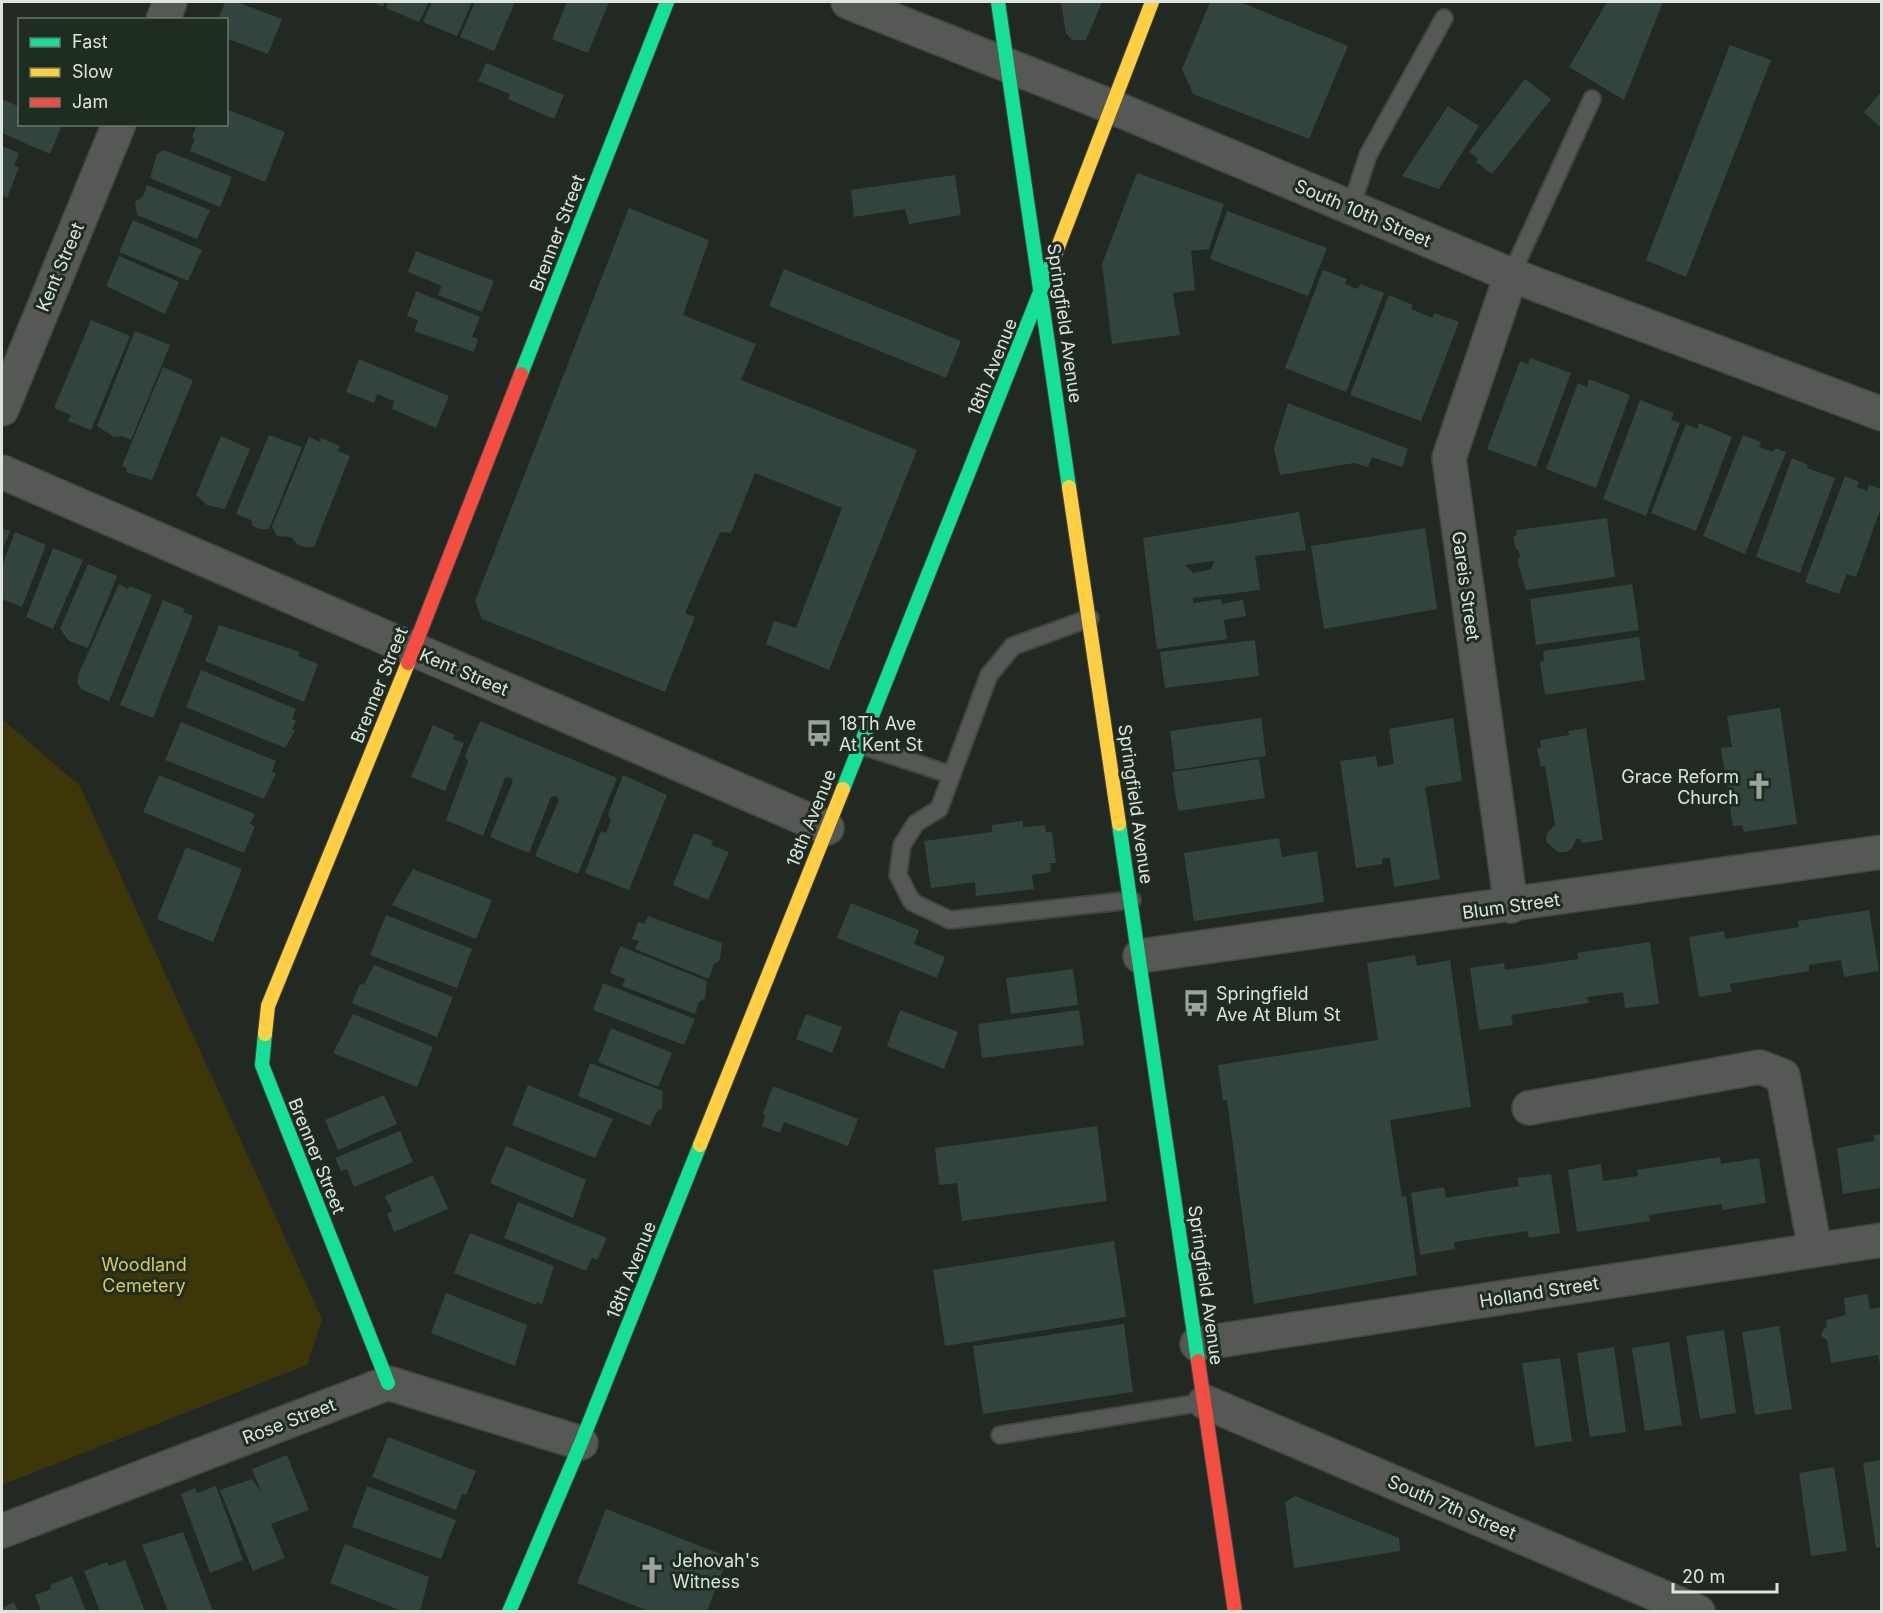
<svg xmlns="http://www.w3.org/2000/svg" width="1883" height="1613" viewBox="0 0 1883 1613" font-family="Inter,sans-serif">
	<rect width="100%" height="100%" fill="#222923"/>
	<path fill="#3c3608" d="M2,719L80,786L322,1319L307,1365L2,1485Z"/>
	<path fill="#32443d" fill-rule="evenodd" d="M225,2H237L282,19L268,54L226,38V20H218Z
		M371,2H385L383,7Z
		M388,2H429L419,22L386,8Z
		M432,2H472L457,36L423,22Z
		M475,2H515L494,51L460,37Z
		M567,2H609L588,53L552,39Z
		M1061,2H1102L1086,40H1072L1066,33Z
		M1210,2H1240L1348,46L1309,139L1193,94L1182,69Z
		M1607,2H1663L1624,100L1569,67Z
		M1730,45L1771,60L1686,277L1646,260Z
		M486,63L564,95L554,119L508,99L510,94L478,81Z
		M1525,79L1551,99L1492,174L1476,162L1478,159L1469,152Z
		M1881,92V128L1864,112Z
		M2,99L20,107V124L62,125L50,154L2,133Z
		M1448,106L1479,126L1439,189L1402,176Z
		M226,109L285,132L265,182L190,151L195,139L192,137L197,124H226Z
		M2,146L19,153L14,166L19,167L7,198L2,196Z
		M164,150L232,177L220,207L150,178L157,154Z
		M1137,173L1224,204L1209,249L1191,251L1195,290L1173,293L1180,335L1112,344L1102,264Z
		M955,175L961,215L909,224L905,209L854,217L851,190Z
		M147,185L210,210L197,239L137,215L135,202L143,196Z
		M629,208L709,240L683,315L756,344L741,380L917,450L829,670L766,644L774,621L796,628L842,508L755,473L731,533L720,532L685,613L695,617L665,692L482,619L475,601Z
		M1227,211L1327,248L1308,296L1210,259Z
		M133,220L202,250L188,281L119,252Z
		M416,251L494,281L482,312L438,295L442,286L408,272Z
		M119,256L179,282L165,314L106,286Z
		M784,269L961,341L946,378L769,306Z
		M1323,270L1347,279L1345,284L1352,287L1358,289L1360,284L1384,293L1346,392L1285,368Z
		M416,291L480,317L472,337L478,339L474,352L414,331L418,320L407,316Z
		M1389,295L1413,305L1411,309L1433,318L1434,313L1459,322L1421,421L1350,395Z
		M91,320L130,336L91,430L68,421L71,415L54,408Z
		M135,331L170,345L131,440L122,436L114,437L97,426Z
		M1530,358L1571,373L1536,467L1487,449L1520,361L1528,364Z
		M359,359L449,396L436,428L392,409L394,401L377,394L374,403L346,392Z
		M163,367L193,380L152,480L126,472L127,469L122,466Z
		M1589,379L1630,395L1596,488L1546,469L1578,383L1587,387Z
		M1640,400L1674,413L1671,420L1680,423L1646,516L1603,499Z
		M1288,403L1408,449L1402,467L1372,457L1368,467L1354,463L1280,475L1274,448Z
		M1699,423L1732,437L1696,531L1651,513L1686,424L1697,429Z
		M269,435L302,447L269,529H260L253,526L251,520L236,514Z
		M1743,435L1761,442L1759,447L1773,452L1775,448L1786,452L1745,554L1703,536Z
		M221,436L250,449L225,509L207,505L196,495Z
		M309,437L320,442L321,438L340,446L337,451L350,456L314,547H306L298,545L291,537L277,536L272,527Z
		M1792,458L1808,465L1807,468L1835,478L1800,573L1756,557Z
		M1845,476L1859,482L1857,487L1867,491L1869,485L1881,489V508L1856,577L1847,574L1839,594L1805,582Z
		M1299,512L1306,550L1255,556L1260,590L1193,598V603L1221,599L1222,604L1243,600L1246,616L1224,620L1227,639L1157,649L1143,538ZM1214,561L1211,569L1193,573L1185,565Z
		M1607,518L1615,577L1526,590L1517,560L1520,557L1519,551L1516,549L1513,537L1517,535L1516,530Z
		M2,528L10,531L2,551Z
		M1425,528L1437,609L1324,629L1311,546Z
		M15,532L46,545L22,607L2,599V566Z
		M53,548L83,560L53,629L26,617Z
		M88,564L117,576L88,648L69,641L60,629Z
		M119,584L128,589L130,586L152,595L109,701L81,689L77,682L79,673Z
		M1632,584L1639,630L1536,645L1530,599Z
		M163,600L185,609L183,612L193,616L153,718L120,705Z
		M219,625L300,652L298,656L318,664L304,702L205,661Z
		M1639,637L1645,680L1545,695L1540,662L1544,661L1543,651Z
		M1255,640L1259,676L1165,688L1160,652Z
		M201,670L296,709L292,719L296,721L292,729L295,730L285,748L186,707Z
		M1780,708L1797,824L1744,832L1742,825L1733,826L1721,748L1732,747L1727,716Z
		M1261,718L1266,756L1175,770L1170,731Z
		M1453,718L1462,781L1425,787L1440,879L1394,887L1390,858L1382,859V864L1356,868L1340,761L1376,756L1378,767L1394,764L1389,729Z
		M480,721L617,778L578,874L535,856L559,800L556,796L551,797L529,853L490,837L513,781L510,777L505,778L483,836L446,820L468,762L465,756Z
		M181,722L276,761L272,772L276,773L264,799L165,760Z
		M433,725L455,735L453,739L464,743L445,791L411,777Z
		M1586,728L1603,840L1582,843L1581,839H1576L1572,848L1566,852H1558L1546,842L1547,834L1555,824L1545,766L1541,767L1537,748H1541L1540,740L1569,735L1568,731Z
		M1259,759L1265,798L1178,811L1172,772Z
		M159,775L255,814L250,824L255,826L244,853L143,812Z
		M623,775L667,795L629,890L585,873L601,831L606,833L611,821L608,814Z
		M1023,821V827L1045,825L1046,832H1052L1056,863H1050L1051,872L1032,875L1034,889L976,896L975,882L931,888L924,841L992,832V825Z
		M694,833L713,841L711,845L729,852L708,900L673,885Z
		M1279,838L1282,857L1317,851L1324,902L1194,921L1184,853Z
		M186,847L242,869L213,942L157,919Z
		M413,869L492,900L476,939L392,905Z
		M851,903L919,930L914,944L945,957L937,978L837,938Z
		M1869,910L1879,971L1844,977L1841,960L1809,965V971L1730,984L1732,992L1699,997L1689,937L1724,931L1725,939L1799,927L1798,921Z
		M386,915L472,949L457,988L370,955Z
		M648,916L722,943L720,960L714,964L709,979L635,949L639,941L632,939L638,922L644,924Z
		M1650,942L1659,1004L1625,1008L1623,992L1587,997L1589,1003L1511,1015L1513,1025L1479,1030L1470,968L1504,963L1505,970L1578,959L1577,953Z
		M620,946L707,981L705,998L699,1002L695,1014L622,986L625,979L610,973Z
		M1415,955L1417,966L1450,960L1471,1107L1390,1120L1402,1197L1406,1196L1417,1275L1254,1304L1227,1100L1223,1101L1218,1065L1378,1040L1367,963Z
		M374,965L453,997L437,1037L352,1003L360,984L364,985Z
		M1073,969L1078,1005L1011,1014L1006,978Z
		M603,983L695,1019L684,1045L593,1010Z
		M900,1010L958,1032L944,1069L887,1046Z
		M1079,1010L1084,1045L982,1058L978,1024Z
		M353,1014L433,1047L417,1087L333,1053Z
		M806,1014L842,1027L832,1053L796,1039Z
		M611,1028L672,1053L658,1087L598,1062Z
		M590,1063L663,1091L662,1108L656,1113L650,1126L578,1096Z
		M528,1085L613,1119L595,1158L512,1125Z
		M773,1086L858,1119L848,1146L784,1122L780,1133L762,1126L765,1117L763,1113Z
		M384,1095L397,1124L338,1150L325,1120Z
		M1097,1126L1107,1201L962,1221L957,1183L939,1185L935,1148Z
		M400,1131L413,1162L354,1187L347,1169L341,1171L335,1158Z
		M1881,1134L1880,1188L1843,1194L1837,1148L1875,1141L1873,1135Z
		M506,1146L586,1180L573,1218L490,1183Z
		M1720,1157L1721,1164L1759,1158L1766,1203L1722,1210V1204L1649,1215L1650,1221L1577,1232L1568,1170L1601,1164L1603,1181L1638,1176L1637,1170Z
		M1551,1174L1560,1233L1529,1238L1527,1231L1454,1242L1455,1249L1420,1255L1411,1193L1444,1187L1446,1198L1519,1186L1517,1178Z
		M433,1175L448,1209L394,1232L387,1214L392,1211L385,1196Z
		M518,1202L607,1238L597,1260L592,1258L586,1271L504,1238Z
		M470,1233L554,1266L542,1304L537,1302L536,1305L454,1273Z
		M1114,1241L1126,1317L945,1346L933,1270Z
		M446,1293L527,1325L515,1366L431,1333Z
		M1867,1294L1870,1309L1881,1307V1369L1878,1355L1831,1363L1827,1340L1821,1336L1824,1328L1827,1327L1826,1320L1846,1315L1844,1298Z
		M1124,1324L1133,1392L983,1414L973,1346Z
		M1779,1326L1792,1409L1755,1415L1742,1332Z
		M1724,1330L1736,1413L1700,1419L1686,1336Z
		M1669,1342L1682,1425L1645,1431L1632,1348Z
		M1614,1347L1626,1432L1590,1437L1577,1353Z
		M1560,1358L1572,1441L1535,1447L1522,1363Z
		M388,1437L476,1471L466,1495L462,1494L456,1510L372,1477Z
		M287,1455L309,1510L271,1524L285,1558L253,1571L220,1490L252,1479L261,1492L252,1469Z
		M1881,1460V1547L1876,1548L1863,1463Z
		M1834,1467L1847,1551L1811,1556L1799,1473Z
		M216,1486L243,1560L210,1573L181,1494L195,1488L197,1493Z
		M367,1486L456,1520L441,1559L352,1527Z
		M1295,1496L1399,1538L1400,1551L1294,1568L1285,1502Z
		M606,1509L728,1557L707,1611H648L577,1583Z
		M183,1532L213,1611H168L142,1545Z
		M345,1544L429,1577L420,1611H402L330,1583Z
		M125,1560L145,1611H100L84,1571L107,1562L109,1566Z
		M72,1576L86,1611H41L35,1595L51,1589L50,1585Z
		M14,1602L18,1611H2V1608Z"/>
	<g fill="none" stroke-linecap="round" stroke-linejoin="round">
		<defs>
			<path id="lane" d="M1351,208L1368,155L1444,18
				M1511,275L1592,99
				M1090,618L1013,646L989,675L939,809L916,823L902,845L898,875L912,902L950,920L1132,900
				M860,745L952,775
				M1000,1435L1205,1402"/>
			<path id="street" d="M848,2L1110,106L1511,275L1882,414
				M163,20L170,2
				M1511,275L1449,458L1511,906
				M2,409L119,124
				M2,472L827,828
				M1140,956L1882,852
				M1529,1108L1760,1067L1783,1076L1815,1250
				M1197,1344L1882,1240
				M1205,1402L1698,1612
				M2,1531L388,1383L581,1443"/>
			<path id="fast" d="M998,2L1069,487
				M521,374L667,2
				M843,789L1056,252
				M1119,824L1198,1361
				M265,1034L262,1065L388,1383
				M509,1612L581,1443L700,1145"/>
			<path id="slow" d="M1056,252L1152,2
				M1069,487L1119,824
				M265,1034L268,1006L408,663
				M700,1145L843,789"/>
			<path id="jam" d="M408,663L521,374
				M1198,1361L1235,1612"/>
		</defs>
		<use href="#lane" stroke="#414641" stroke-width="20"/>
		<use href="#street" stroke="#414641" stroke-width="36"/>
		<use href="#fast" stroke="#414641" stroke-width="16"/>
		<use href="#slow" stroke="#414641" stroke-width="16"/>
		<use href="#jam" stroke="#414641" stroke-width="16"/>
		<use href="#lane" stroke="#565855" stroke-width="16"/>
		<use href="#street" stroke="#565855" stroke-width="33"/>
		<use href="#fast" stroke="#16e098" stroke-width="14"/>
		<use href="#slow" stroke="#ffcf43" stroke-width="14"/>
		<use href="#jam" stroke="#f24e42" stroke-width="14"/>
	</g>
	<defs>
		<symbol id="bus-bare" viewBox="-9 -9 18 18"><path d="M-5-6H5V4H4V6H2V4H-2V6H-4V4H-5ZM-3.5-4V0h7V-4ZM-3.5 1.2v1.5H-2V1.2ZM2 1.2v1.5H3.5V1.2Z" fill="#9ba39b" stroke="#1f2c20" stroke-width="2.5" paint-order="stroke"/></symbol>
		<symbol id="church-bare" viewBox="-9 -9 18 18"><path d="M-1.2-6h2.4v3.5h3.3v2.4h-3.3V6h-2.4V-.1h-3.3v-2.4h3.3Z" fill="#9ba39b" stroke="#1f2c20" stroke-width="2.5" paint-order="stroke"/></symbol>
	</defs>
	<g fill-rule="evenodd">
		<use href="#bus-bare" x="800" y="714" width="38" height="38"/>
		<use href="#church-bare" x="1740" y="767" width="38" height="38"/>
		<use href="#bus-bare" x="1177" y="984" width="38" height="38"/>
		<use href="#church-bare" x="633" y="1551" width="38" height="38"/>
	</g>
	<g text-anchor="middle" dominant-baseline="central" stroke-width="6" stroke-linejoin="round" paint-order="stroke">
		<g font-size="18" fill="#dce4dc" stroke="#1f2c20">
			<text transform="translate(1363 213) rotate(23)">South 10th Street</text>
			<text transform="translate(557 233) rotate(-69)">Brenner Street</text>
			<text transform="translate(60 267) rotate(-67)">Kent Street</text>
			<text transform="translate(1065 323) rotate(82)">Springfield Avenue</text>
			<text transform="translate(992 367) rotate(-68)">18th Avenue</text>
			<text transform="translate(1466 586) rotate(82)">Gareis Street</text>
			<text transform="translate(464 672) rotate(23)">Kent Street</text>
			<text transform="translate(379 685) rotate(-68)">Brenner Street</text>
			<text transform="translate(1136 804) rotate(82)">Springfield Avenue</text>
			<text transform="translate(811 818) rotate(-68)">18th Avenue</text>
			<text transform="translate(1511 906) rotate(-8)">Blum Street</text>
			<text transform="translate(317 1156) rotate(68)">Brenner Street</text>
			<text transform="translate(631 1270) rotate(-68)">18th Avenue</text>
			<text transform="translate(1206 1285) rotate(82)">Springfield Avenue</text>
			<text transform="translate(1539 1292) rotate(-9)">Holland Street</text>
			<text transform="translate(289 1421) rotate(-21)">Rose Street</text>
			<text transform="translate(1452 1507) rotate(23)">South 7th Street</text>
		</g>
		<g font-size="18" fill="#dce4dc" stroke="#1f2c20" text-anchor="start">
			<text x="839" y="723">18Th Ave<tspan x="839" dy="21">At Kent St</tspan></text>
			<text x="1739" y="776" text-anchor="end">Grace Reform<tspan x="1739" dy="21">Church</tspan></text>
			<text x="1216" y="993">Springfield<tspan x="1216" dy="21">Ave At Blum St</tspan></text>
			<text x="672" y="1560">Jehovah's<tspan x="672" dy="21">Witness</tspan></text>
		</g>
		<g font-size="18" fill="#dbc855" stroke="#1f2c20">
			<text x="144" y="1264">Woodland<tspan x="144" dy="21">Cemetery</tspan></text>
		</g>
	</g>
	<rect width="1883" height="1613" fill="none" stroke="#dce4dc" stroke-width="6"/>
	<rect x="18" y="18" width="210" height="108" fill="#1f2c20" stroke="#6b766b" stroke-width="1.5"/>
	<rect x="30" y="38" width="30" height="9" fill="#16e098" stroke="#6b766b" stroke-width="1.5"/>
	<text x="72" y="48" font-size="18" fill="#dce4dc">Fast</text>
	<rect x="30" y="68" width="30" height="9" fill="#ffcf43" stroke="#6b766b" stroke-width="1.5"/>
	<text x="72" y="78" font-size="18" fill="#dce4dc">Slow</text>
	<rect x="30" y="98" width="30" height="9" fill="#f24e42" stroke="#6b766b" stroke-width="1.5"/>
	<text x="72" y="108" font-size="18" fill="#dce4dc">Jam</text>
	<path d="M1673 1583v9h104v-9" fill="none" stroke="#dce4dc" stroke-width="3"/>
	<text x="1682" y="1583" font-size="18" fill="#dce4dc" stroke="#1f2c20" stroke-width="4.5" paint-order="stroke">20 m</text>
</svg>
